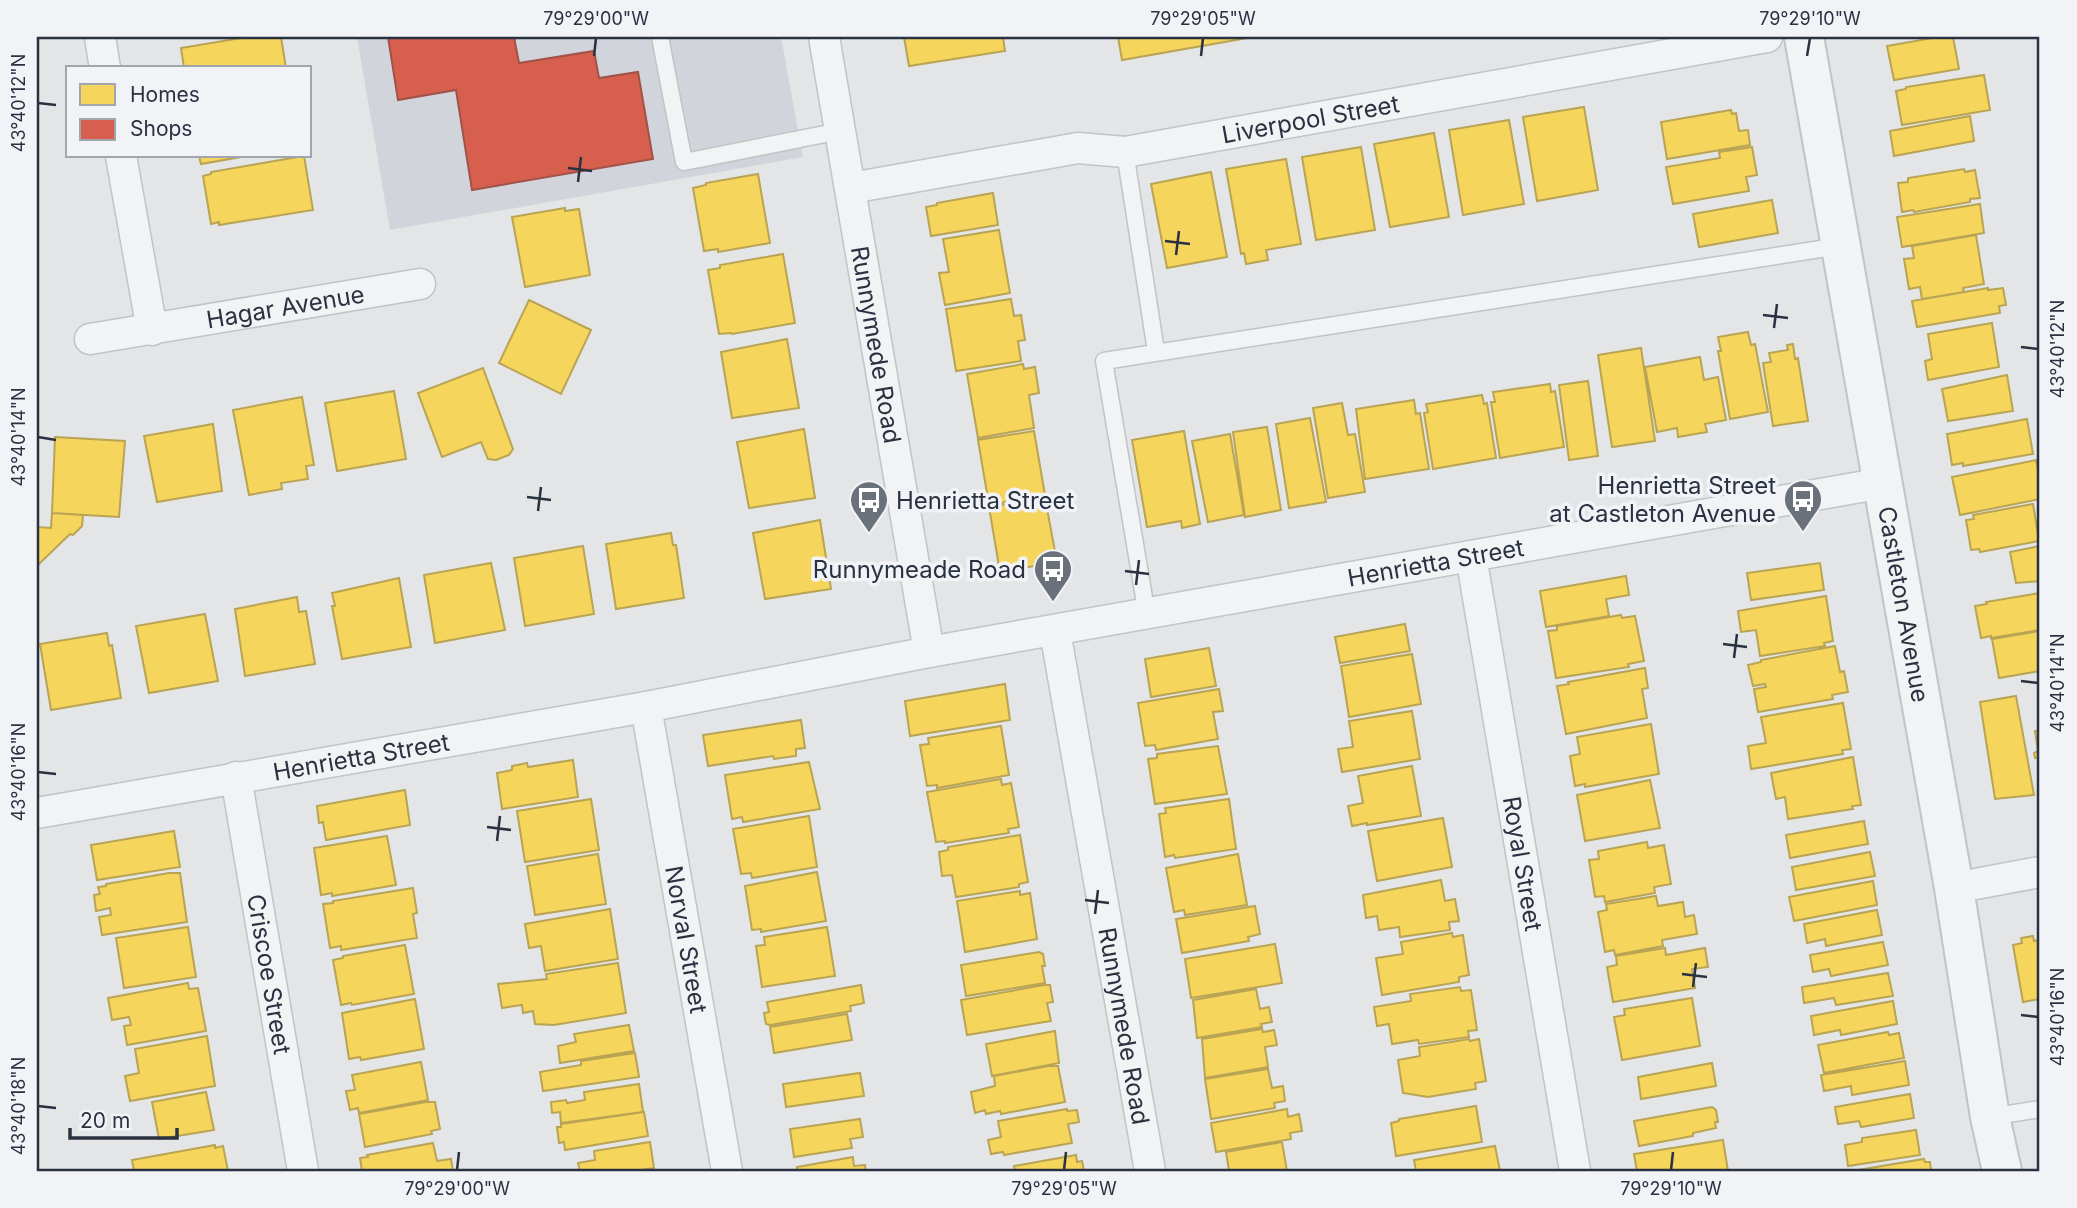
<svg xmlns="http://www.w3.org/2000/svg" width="2077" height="1208" viewBox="0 0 2077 1208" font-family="Inter,sans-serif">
	<rect width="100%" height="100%" fill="#e3e5e7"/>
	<path fill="#d1d4da" d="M357,37H781L803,157L390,230Z"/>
	<path fill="#f6d55c" stroke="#b9a454" stroke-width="2" d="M247,37H281L286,68H184L181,48Z
		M904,37H1003L1005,51L909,66Z
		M1118,37H1253L1122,60Z
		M1938,37H1953L1959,69L1894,80L1887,46Z
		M1984,75L1990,110L1902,125L1896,91L1906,89V87Z
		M1584,107L1598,190L1537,201L1523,117Z
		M1731,110L1732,114L1736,113L1739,131L1748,130L1750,145L1667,159L1661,122Z
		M1970,116L1974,141L1894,156L1890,131Z
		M1509,120L1524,204L1463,215L1449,130Z
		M1434,133L1449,217L1390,227L1374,144Z
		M1361,147L1375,230L1316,240L1302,157Z
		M1752,147L1757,175L1746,177L1749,191L1673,204L1666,167L1720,158L1719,152Z
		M199,156H247L201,164Z
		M304,156L313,210L219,225V222L211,224L203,176L211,174V172Z
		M1286,159L1301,244L1266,250L1268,260L1246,264L1244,253L1241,254L1226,169Z
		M1964,169L1965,172L1975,170L1980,198L1970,199V202L1914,212L1913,210L1902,212L1898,183L1908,182V178Z
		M1211,172L1227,257L1167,268L1151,184Z
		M758,174L770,243L718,252V249L704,251L693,188L706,185V183Z
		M993,193L998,225L931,236L926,207L937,205V203Z
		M1772,200L1778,233L1699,247L1693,214Z
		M1980,204L1984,233L1902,247L1897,217Z
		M565,208V211L579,209L590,275L525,287L512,217Z
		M999,230L1010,293L945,305L939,273L949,272L943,239Z
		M1976,235L1984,284L1963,288L1964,292L1922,299L1920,287L1909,289L1904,259L1914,258L1912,246Z
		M783,254L795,323L732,334L731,333L719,334L708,270L720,268V265Z
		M1988,288V290L2003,288L2006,305L1999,306L2000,313L1917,327L1912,301Z
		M1011,299L1014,316L1021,315L1025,340L1018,341L1021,361L956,371L946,309Z
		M529,300L591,330L561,394L499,363Z
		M1992,323L1999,367L1928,380L1925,361L1932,359L1928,334Z
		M1748,332L1751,345L1755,344L1768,412L1730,419L1718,351H1721L1718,337Z
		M787,339L799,408L732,418L721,352Z
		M1793,344L1795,359L1798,358L1808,421L1773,426L1763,363L1771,362L1769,353L1788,350L1787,345Z
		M1641,348L1655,441L1612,447L1598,355Z
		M1700,357L1704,380L1718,377L1726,420L1705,424L1707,432L1678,437L1677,428L1657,432L1645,367Z
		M1023,364L1024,369L1035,367L1039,393L1029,395L1034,428L978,438L967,374Z
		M483,368L513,449L509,455L496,460L488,459L481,442L442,457L418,393Z
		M2007,375L2013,411L1948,421L1942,389Z
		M1588,381L1598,456L1569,460L1559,385Z
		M1550,384L1551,392L1555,391L1564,447L1500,458L1491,402H1495L1493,392Z
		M394,391L406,459L337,471L325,403Z
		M1482,395L1484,404L1487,403L1496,458L1433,469L1424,413L1428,412L1426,404Z
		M302,397L314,465L306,466L308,479L281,483L282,489L249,495L233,410Z
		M1414,400L1416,414L1420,413L1429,469L1365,479L1356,409Z
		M1342,403L1348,435L1355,434L1365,492L1328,498L1313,408Z
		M1310,418L1326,502L1289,508L1276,424Z
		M2027,419L2033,454L1963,466V463L1952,465L1947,434Z
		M213,424L222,491L157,502L144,436Z
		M1267,427L1281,510L1245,517L1233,432Z
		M804,429L815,498L749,508L737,442Z
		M1034,431L1045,495L989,505L978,440Z
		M1184,431L1200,524L1182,528L1181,521L1147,527L1132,440Z
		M1230,434L1244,515L1208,522L1192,441Z
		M55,437L125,441L119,517L52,513Z
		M2036,460L2040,480V499L1960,515L1952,477Z
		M1045,498L1057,562L1000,572L989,507Z
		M2033,504L2039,541L1980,552L1979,549L1971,550L1966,520L1974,519L1973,515Z
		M52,513L83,515L82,526L73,535L70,534L37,566V527L51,528Z
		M820,520L831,589L765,599L753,533Z
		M671,533L673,545H676L684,598L616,609L606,544Z
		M583,546L594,614L525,626L514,558Z
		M2040,546V581L2016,583L2010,552Z
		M491,563L505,630L435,643L424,575Z
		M1820,563L1824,590L1751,600L1747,573Z
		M1626,576L1629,595L1606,599L1609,616L1546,627L1540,591Z
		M399,578L411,647L342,659L332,606H335L332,593Z
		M2040,593V630L1991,638V636L1981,638L1975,606L1987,604L1986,602Z
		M1826,596L1833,641L1824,643L1825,646L1760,656L1756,630L1741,632L1738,611Z
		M297,597L299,612L306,611L315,664L245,676L235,609Z
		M205,614L218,681L149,693L136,626Z
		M1621,615L1622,618L1635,616L1644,661L1628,664L1629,667L1556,678L1548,631L1557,630V626Z
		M1405,624L1410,651L1340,663L1335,637Z
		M2040,631V671L1999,678L1992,639Z
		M107,633L109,646L112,645L121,698L51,710L40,644Z
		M1835,646L1840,672L1844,671L1848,692L1832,695L1833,699L1758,712L1754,689L1766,687L1765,684L1753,686L1748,665L1761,662V660Z
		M1209,648L1216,686L1151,697L1145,659Z
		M1412,654L1421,704L1349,717L1341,666Z
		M1645,668L1648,688L1642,689L1647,718L1566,734L1557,686L1569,684L1568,682Z
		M1005,684L1010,720L910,736L905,701Z
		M1219,689L1223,711L1213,712L1218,739L1156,750L1155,745L1145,746L1138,703Z
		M2016,696L2034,795L1995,799L1980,702Z
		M1843,703L1851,749L1842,750L1843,754L1751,769L1748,746L1766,743L1761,717Z
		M1412,711L1420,759L1342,772L1338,749L1353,747L1349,721Z
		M801,720L805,748L796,749V756L774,759L773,756L708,766L703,735Z
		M1651,724L1659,774L1585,787V784L1575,786L1570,756L1580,754L1577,737Z
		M1001,726L1009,775L937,788V785L927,786L920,745L929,744L928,738Z
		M2035,731H2040V763L2039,757L2035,758L2034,753L2038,751Z
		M1218,746L1227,794L1155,804L1148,759L1157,758V754Z
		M1853,757L1861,805L1852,806L1853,809L1788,819L1785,797L1776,799L1771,773Z
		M573,760L578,797L502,809L497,773L512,770V766L527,763L528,767Z
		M809,762L820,809L743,822L742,817L732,819L725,775Z
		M1412,766L1421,816L1367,825V823L1352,826L1348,806L1363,803L1358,776Z
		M1001,779L1002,785L1011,783L1019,827L1008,829L1009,833L945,843V841L936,842L927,792Z
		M1650,780L1660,828L1585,841L1577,795Z
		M405,790L410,825L326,840L323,822L319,823L317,806Z
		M591,799L599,850L525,862L517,811Z
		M1229,799L1236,849L1175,858L1174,855L1165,857L1159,814L1166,813L1165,808Z
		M809,816L817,867L752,878L751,873L741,874L733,829Z
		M1443,818L1452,867L1377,881L1368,831Z
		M1864,821L1868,844L1790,858L1786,835Z
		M174,831L180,867L97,880L91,845Z
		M1020,835L1028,882L1019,884V887L956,897L952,875L942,876L939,852L948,850V847Z
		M387,836L396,885L332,896V893L321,895L314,848Z
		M1647,842L1648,848L1664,845L1671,884L1654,887L1655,893L1605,902L1604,896L1595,897L1589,860L1599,859L1598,851Z
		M1870,852L1875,876L1796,890L1792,867Z
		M598,854L606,904L535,915L527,866Z
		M1238,854L1247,905L1185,915L1184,910L1174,912L1166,868Z
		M817,872L826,921L761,932V929L752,930L745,886Z
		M169,873H180L187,922L102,935L99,917L111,915L110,908L96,911L94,895L100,894L98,887L106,886V884Z
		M1441,880L1445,901L1455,899L1459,921L1449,922L1450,930L1400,937L1399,927L1379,930L1377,916L1366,918L1363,895Z
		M1873,881L1877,905L1794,921L1789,897Z
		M413,888L417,913L413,914L417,938L341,950V946L330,948L323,904L333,903V901Z
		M1020,891V895L1030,893L1037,939L965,952L957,901Z
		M1656,896L1658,906L1683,902L1685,917L1694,915L1697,934L1662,940L1663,946L1615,955L1614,950L1605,952L1598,912L1607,910L1606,904Z
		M1255,906L1260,934L1248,937L1249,941L1182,953L1176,919Z
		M610,909L618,959L545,971L541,946L529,948L525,924Z
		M1877,910L1882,935L1826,946L1825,939L1807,943L1804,924Z
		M188,927L196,977L124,988L116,938Z
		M827,927L835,976L762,987L756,946L765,945L764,937Z
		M1452,933L1453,937L1463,935L1469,975L1459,977V982L1382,995L1376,958L1403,954L1401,942Z
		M2033,936L2034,941L2040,940V999L2023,1002L2013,945L2022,943L2021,938Z
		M1883,942L1888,965L1831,976L1829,969L1813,972L1810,955Z
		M1275,944L1282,983L1191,998L1185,959Z
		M405,945L414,994L352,1005L351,1003L341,1005L333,960L343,958V956Z
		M1665,948L1666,955L1705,948L1708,967L1692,969L1695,988L1613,1002L1607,967L1617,965L1616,956Z
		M1039,952L1043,954L1045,966H1042L1045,983L966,996L961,965Z
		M618,963L626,1013L554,1025L535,1024L533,1011L523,1013L522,1005L502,1008L498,984L547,979L546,974Z
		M1888,973L1893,996L1836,1005L1834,998L1804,1003L1802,987Z
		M188,983L189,989L198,988L206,1031L127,1045L124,1026L131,1025L129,1017L112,1020L108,998Z
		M861,985L864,1003L850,1006L851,1011L770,1025L766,1024L764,1013L769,1012L767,1002Z
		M1044,985H1050L1053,1002L1047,1003L1051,1021L967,1035L961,1000Z
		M1460,987L1461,991L1471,990L1477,1030L1468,1031L1469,1037L1419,1044L1418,1040L1392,1044L1389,1024L1377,1026L1374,1007L1411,1001L1410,994Z
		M1256,989L1260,1009L1269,1007L1272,1022L1261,1024L1262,1027L1197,1038L1193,1000Z
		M1692,998L1700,1046L1622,1060L1614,1017L1625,1015L1624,1009Z
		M415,999L424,1049L361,1060L360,1057L349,1059L342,1013Z
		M1893,1001L1897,1024L1841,1035L1840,1030L1814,1035L1811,1016Z
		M847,1014L852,1040L774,1053L770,1027Z
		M629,1025L634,1051L560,1063L558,1046L576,1042L574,1034Z
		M1262,1029L1263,1032L1274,1030L1277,1045L1265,1047L1268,1067L1205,1078L1202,1039Z
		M1055,1031L1059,1063L992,1076L986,1044Z
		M1888,1032L1889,1035L1899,1033L1904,1058L1824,1073L1818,1045Z
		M207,1036L215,1086L130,1101L125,1076L139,1073L135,1049Z
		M1469,1039L1470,1041L1479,1039L1486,1081L1475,1083L1476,1089L1428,1097L1403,1093L1398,1060L1420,1056L1419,1047Z
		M635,1053L639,1077L543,1091L540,1072L581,1065V1061Z
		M1905,1061L1909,1085L1852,1095L1851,1086L1824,1091L1821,1075Z
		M421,1062L428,1100L359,1113L358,1108L350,1110L346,1091L355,1090L352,1075Z
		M1712,1063L1716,1086L1641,1099L1638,1077Z
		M1048,1066H1058L1065,1102L1001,1114L1000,1111L986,1114L985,1110L975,1113L971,1092L995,1086L994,1076Z
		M1268,1069L1272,1088L1283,1086L1285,1101L1274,1103L1275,1108L1211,1119L1205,1079Z
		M860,1073L864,1096L786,1107L783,1084Z
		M639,1084L643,1112L561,1123L560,1112L552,1113L551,1102L566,1100L567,1103L585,1100L584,1092Z
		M206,1092L214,1130L159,1139L152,1102Z
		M1910,1094L1914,1118L1861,1127L1859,1121L1838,1124L1835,1107Z
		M426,1102H435L440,1129L431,1131L432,1134L365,1147L359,1114Z
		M1476,1106L1482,1142L1396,1156L1391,1123L1399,1121V1119Z
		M1712,1107L1716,1110L1718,1122H1715L1716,1128L1693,1133V1136L1639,1146L1634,1121Z
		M1067,1109V1111L1077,1110L1079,1122L1068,1124L1072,1143L1004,1155L1003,1152L991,1154L988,1140L1001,1137L998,1121Z
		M1287,1109L1288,1117L1299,1114L1302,1131L1290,1133L1291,1139L1216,1152L1211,1123Z
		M644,1112L648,1136L565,1150L564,1142L559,1143L557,1127H561V1124Z
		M860,1119L863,1137L850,1139L852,1148L794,1157L790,1129Z
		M1916,1130L1920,1155L1848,1166L1845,1145L1862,1142V1138Z
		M1723,1140L1728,1171H1637L1634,1154Z
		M650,1142L654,1168L634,1171H580L578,1163L595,1160L594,1151Z
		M1282,1142L1287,1171H1229L1226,1152Z
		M433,1143L437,1161L451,1159L453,1171H362L360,1158L368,1157L367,1155Z
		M215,1145V1148L223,1146L228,1171H134L132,1160Z
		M1495,1146L1500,1171H1416L1414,1160Z
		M1076,1155L1077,1162L1082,1161L1084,1171H1015L1014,1166Z
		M853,1157L854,1166L865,1165L866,1171H797V1167Z
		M1924,1159L1925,1162H1930L1931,1171H1852Z"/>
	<path fill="#d6604d" stroke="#a25249" stroke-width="2" d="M388,37H514L519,63L594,51L599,78L638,72L653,159L472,190L456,90L398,100Z"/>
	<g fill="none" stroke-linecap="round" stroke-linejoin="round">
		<defs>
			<path id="service" d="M660,37L684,162L840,131
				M1125,152L1156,351
				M1147,615L1104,361L1840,246
				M1990,1117L2040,1109"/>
			<g id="minor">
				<path d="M100,37L105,68"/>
				<path id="s1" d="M824,37L929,652"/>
				<path d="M121,156L152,330"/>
				<path id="s2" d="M851,188L1078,148L1125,152L1767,37"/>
				<path id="s3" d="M90,339L420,284"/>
				<path id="s4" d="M1471,556L1575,1171"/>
				<path id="s5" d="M1055,631L1150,1171"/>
				<path id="s6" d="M646,707L727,1171"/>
				<path id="s7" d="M236,777L303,1171"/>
				<path id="s8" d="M37,813L646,707L929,652L1883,483"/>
				<path d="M1954,888L2040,872"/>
			</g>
			<g id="tertiary">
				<path id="s9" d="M1804,37L1954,888L1990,1117L2002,1171"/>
			</g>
		</defs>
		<use href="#service" stroke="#c1c3c5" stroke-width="19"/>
		<use href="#minor" stroke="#c1c3c5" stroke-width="33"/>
		<use href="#tertiary" stroke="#c1c3c5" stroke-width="42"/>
		<use href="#service" stroke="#f2f3f5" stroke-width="16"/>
		<use href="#minor" stroke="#f2f3f5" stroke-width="30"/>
		<use href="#tertiary" stroke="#f2f3f5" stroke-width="38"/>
	</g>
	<path fill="none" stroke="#2a3241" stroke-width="2.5" d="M594,56L596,38M1201,56L1203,38M1807,56L1810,38M38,103L56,105M568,168L592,171M578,182L581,157M1165,241L1190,244M1176,255L1179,231M1763,315L1788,318M1774,328L1777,304M2021,347L2038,349M38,437L56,440M527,497L551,500M538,511L541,487M1125,571L1149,574M1136,585L1139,560M1723,644L1747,647M1734,658L1737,634M2021,681L2038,683M38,772L56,774M487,827L511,830M497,841L500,816M1085,900L1109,903M1095,914L1098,890M1682,974L1707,977M1693,987L1696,963M2021,1015L2038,1017M38,1106L56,1108M457,1170L459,1152M1064,1170L1066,1152M1671,1170L1673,1152"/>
	<defs>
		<symbol id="bus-pin" viewBox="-11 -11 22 30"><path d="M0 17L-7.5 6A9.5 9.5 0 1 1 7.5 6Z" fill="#6b717b" stroke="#f1f3f7"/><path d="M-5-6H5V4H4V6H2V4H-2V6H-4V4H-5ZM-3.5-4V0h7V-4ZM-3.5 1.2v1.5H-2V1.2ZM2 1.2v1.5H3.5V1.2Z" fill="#fff"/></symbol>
	</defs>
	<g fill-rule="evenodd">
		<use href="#bus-pin" x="1781" y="477" width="44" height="60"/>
		<use href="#bus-pin" x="847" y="478" width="44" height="60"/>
		<use href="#bus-pin" x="1031" y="547" width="44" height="60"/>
	</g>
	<g text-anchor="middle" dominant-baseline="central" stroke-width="7" stroke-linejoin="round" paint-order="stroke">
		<g font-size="24" fill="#2a3241" stroke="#f1f3f7">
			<text stroke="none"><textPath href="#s2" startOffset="466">Liverpool Street</textPath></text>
			<text stroke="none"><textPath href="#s3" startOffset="198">Hagar Avenue</textPath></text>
			<text stroke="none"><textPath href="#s1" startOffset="312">Runnymede Road</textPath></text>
			<text stroke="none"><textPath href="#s8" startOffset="1421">Henrietta Street</textPath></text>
			<text stroke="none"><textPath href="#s9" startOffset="576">Castleton Avenue</textPath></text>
			<text stroke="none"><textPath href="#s8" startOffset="329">Henrietta Street</textPath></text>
			<text stroke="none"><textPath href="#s4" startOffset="312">Royal Street</textPath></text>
			<text stroke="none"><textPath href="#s6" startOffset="236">Norval Street</textPath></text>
			<text stroke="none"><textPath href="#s7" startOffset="200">Criscoe Street</textPath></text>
			<text stroke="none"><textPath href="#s5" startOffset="401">Runnymede Road</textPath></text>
		</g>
		<g font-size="24" fill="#2a3241" stroke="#f1f3f7" text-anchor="end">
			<text x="1776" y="485">Henrietta Street<tspan x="1776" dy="28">at Castleton Avenue</tspan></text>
			<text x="896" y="500" text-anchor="start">Henrietta Street</text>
			<text x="1026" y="569">Runnymeade Road</text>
		</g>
	</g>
	<rect width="2077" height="1208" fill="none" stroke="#f1f3f7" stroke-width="77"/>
	<rect x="66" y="66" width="245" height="91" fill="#f1f3f7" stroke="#a1a6ae" stroke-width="2"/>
	<rect x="80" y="84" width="35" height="21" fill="#f6d55c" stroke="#a1a6ae" stroke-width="2"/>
	<text x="130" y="102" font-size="21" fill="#2a3241">Homes</text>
	<rect x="80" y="119" width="35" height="21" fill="#d6604d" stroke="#a1a6ae" stroke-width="2"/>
	<text x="130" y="136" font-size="21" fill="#2a3241">Shops</text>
	<path d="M70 1128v10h107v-10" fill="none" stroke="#2a3241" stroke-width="3.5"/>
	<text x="80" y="1128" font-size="21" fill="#2a3241" stroke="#f1f3f7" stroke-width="5" paint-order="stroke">20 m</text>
	<rect x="38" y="38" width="2000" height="1132" fill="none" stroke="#2a3241" stroke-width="2.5"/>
	<g font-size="18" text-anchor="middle" fill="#2a3241">
		<text x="596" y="25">79°29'00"W</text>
		<text x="1203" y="25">79°29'05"W</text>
		<text x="1810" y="25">79°29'10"W</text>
		<text transform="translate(19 103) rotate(-90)" y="6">43°40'12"N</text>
		<text transform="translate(2058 349) rotate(-90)" y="6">43°40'12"N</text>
		<text transform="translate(19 437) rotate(-90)" y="6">43°40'14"N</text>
		<text transform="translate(2058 683) rotate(-90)" y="6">43°40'14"N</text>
		<text transform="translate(19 772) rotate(-90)" y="6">43°40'16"N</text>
		<text transform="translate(2058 1017) rotate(-90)" y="6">43°40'16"N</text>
		<text transform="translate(19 1106) rotate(-90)" y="6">43°40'18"N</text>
		<text x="457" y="1195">79°29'00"W</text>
		<text x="1064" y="1195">79°29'05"W</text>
		<text x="1671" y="1195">79°29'10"W</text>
	</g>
</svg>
